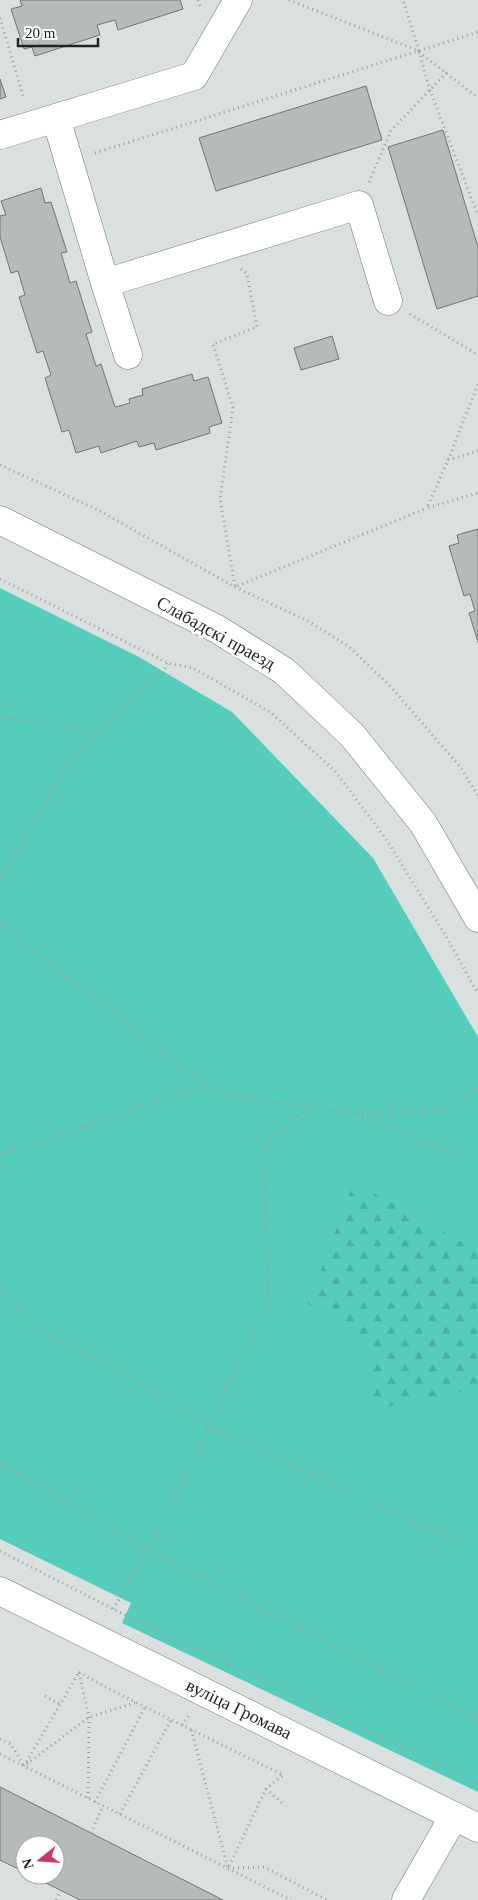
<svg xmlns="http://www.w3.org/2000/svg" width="478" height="1900" viewBox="0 0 478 1900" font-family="Georgia,serif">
	<defs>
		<pattern id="forest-firs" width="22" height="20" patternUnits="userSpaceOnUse" patternTransform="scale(1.25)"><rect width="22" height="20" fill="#56ccbb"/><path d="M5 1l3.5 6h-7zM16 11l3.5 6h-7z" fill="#4bafa0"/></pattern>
	</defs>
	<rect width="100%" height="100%" fill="#dae0df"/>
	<path fill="#56ccbb" d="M0,588L139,657L232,712L373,858L478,1037V1792L122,1623L131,1603L0,1539Z"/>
	<path fill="url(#forest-firs)" d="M354,1182L474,1249L478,1255V1384L445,1398L372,1409L373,1352L308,1304Z"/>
	<path fill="#b5bbba" stroke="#707675" d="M20,0H180L183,9L118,30L115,20L97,25L100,35L35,56L32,47L24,49L11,9L22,6Z
		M0,79L6,97L0,99Z
		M366,86L382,140L216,191L199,138Z
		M443,130L478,247V296L437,309L388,147Z
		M41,188L45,203L51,202L67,252L61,253L70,283L76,281L92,332L86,334L96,366L101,364L115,407L130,403L129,399L143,395L142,389L192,374L194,381L208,377L222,423L209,427L210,433L156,450L154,443L139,447L137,441L101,453L99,446L76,453L69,430L62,432L45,378L51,375L43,351L37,353L19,297L25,295L18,271L11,273L0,237V216L6,215L1,201Z
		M332,336L339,359L301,370L294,348Z
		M478,529V642L469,613L475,611L470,594L464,596L449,546L459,543L457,535Z
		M0,1787L91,1833L223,1900H80L30,1875H55V1845H25V1872L10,1865L0,1860Z"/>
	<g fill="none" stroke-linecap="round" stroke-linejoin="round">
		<defs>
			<path id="minor" d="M56,118L105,283L359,205L388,301
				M0,135L194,76L238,0
				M105,283L128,355
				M0,520L217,629L284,671L352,735L423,823L478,918
				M406,1900L454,1816"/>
			<path id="major" d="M0,1591L478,1828"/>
		</defs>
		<use href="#minor" stroke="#6f7473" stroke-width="29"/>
		<use href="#major" stroke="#6f7473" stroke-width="29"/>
		<path stroke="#9ba09f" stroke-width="3" stroke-dasharray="1 4" stroke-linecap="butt" d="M198,0L201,9
			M289,0L419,51L403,0
			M0,18L24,99
			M419,51L430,90L478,216
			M419,52L478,98
			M95,153L478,32
			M369,182L391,131L447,72
			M241,269L247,274L257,327L213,344L233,408L220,499L235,587L427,508
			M410,314L478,355
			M478,451L448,460L427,508L478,493
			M448,460L478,384
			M0,465L98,510L235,587L308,621L348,646L391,687L461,768L478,796
			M0,579L168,663L193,668L270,712L335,771L386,839L446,936L478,994
			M0,716L95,733
			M0,879L73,755L162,673L168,663
			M0,923L211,1091
			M357,1113H410L445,1109L478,1089
			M0,1155L184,1092H212L354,1114L478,1164
			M0,1287L33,1326L126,1376L209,1427L478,1550
			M0,1463L148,1551L478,1718
			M0,1551L113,1609L478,1783
			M113,1609L148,1551L268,1303L264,1145L309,1106
			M79,1672L109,1689L283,1775L266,1789L228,1868L191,1729
			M45,1696L60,1704
			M182,1725L189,1715
			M0,1739L11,1744L24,1766
			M0,1754L291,1900
			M27,1764L89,1717L135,1703
			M24,1766L79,1672L89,1717L88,1798
			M266,1789L283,1804
			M95,1802L145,1707
			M120,1814L171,1720
			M91,1833L103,1806
			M228,1868L264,1867L327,1900
			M56,1900L61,1891"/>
		<use href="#minor" stroke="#fff" stroke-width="28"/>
		<use href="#major" stroke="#fff" stroke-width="28"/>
	</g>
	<g text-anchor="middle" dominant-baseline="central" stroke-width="4.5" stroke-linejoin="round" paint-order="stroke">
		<g font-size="18" fill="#222423" stroke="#fff">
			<text transform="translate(216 633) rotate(29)">Слабадскі праезд</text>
			<text transform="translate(239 1709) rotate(26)">вуліца Громава</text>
		</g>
	</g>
	<g transform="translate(40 1860) rotate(253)"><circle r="24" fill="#ffffff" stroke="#a7a7a7"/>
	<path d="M0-4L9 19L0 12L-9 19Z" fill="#c63a6d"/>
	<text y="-8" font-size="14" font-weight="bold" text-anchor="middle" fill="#222423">N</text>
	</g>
	<path d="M18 38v8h80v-8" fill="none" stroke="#222423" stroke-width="2.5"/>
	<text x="25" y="38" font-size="15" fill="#222423" stroke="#ffffff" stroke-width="4" paint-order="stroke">20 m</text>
</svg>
